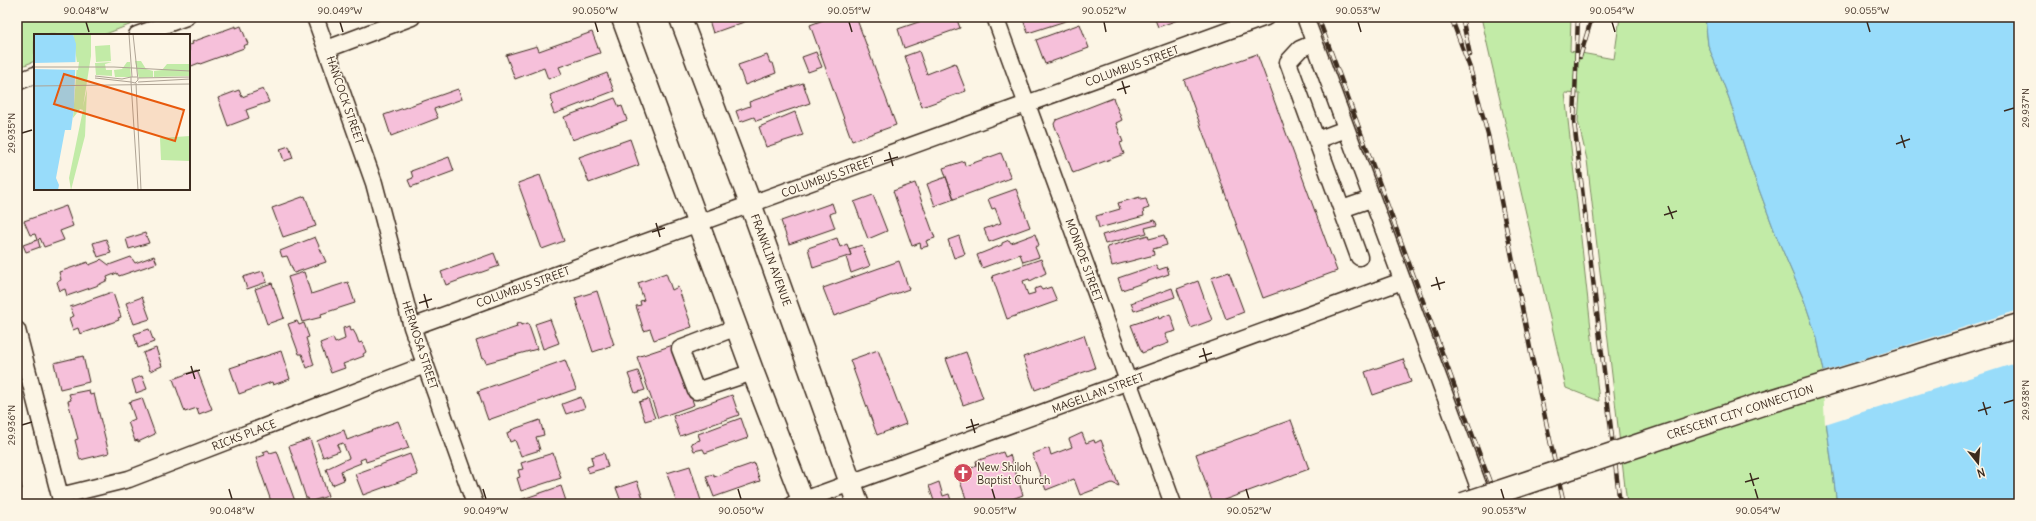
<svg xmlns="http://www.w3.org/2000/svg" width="2036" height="521" viewBox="0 0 2036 521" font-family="Delius,sans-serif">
	<rect width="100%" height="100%" fill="#fcf5e5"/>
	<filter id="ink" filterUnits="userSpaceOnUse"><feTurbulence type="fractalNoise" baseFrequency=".025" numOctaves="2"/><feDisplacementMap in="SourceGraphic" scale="8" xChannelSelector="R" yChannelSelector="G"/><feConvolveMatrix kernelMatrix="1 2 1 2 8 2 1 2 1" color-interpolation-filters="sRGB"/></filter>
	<g filter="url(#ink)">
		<path fill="#c2eba7" stroke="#7e8a62" d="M17,17H150L103,35H35V61L17,68Z
			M1481,17H1571L1570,51L1614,59L1620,17H1705L1708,45L1729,98L1751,168L1776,235L1804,300L1817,338L1824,371L1826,421L1837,504H1627L1587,160L1578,121L1580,94L1565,93L1599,401L1566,388Z"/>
		<path fill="#98dcfa" stroke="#7395a2" d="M1705,17H2019V504H1837L1826,421L1824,371L1817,338L1804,300L1776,235L1751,168L1729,98L1708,45Z"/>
		<path fill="#fcf5e5" d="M2019,310V362L1825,424L1822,372Z"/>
		<path fill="#f6c0da" stroke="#3b2a1e" d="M708,17H758L713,33Z
			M831,17H856L896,125L852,141L810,25Z
			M933,17H956L960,28L904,48L898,29Z
			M1022,17H1078L1028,33Z
			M1154,17H1186L1158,27Z
			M1080,24L1089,48L1045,64L1036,40Z
			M236,26V28L241,26L248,44L243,46L244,48L200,64L199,63L189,67V45L193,44L192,42Z
			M592,32L600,53L559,67L562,74L548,79L544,68L515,79L506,55L537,46L539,51Z
			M919,51L927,74L955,63L966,91L922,107L905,56Z
			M816,52L822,67L808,72L802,57Z
			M1257,54L1337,271L1263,298L1184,80Z
			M767,55L770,63H773L776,73L745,85L738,65Z
			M607,73L614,91L554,114L551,106L553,104L550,95Z
			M803,83L810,103L756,121L754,117L740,122L736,111L750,106L749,102Z
			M263,89L269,102L246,110L249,118L228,126L218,98L239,90L242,97Z
			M458,89L462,99L434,109L438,118L391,136L384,115Z
			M615,98L619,107L622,106L627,120L572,140L564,117Z
			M1113,98L1122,120L1116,123L1123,142L1120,143L1124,154L1073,173L1054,124L1056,120Z
			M795,112L803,135L766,147L759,127Z
			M630,139L639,165L589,183L579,157Z
			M289,146L293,158L284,161L280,149Z
			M1001,153L1011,178L954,199L943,168L964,161L965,166Z
			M449,157L454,171L411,187L408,180L413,178L411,171Z
			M540,175L564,241L542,249L518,183Z
			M946,177L954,199L935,206L927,184Z
			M915,183L935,238L926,241L928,246L921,248L920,243L912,246L893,191Z
			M1016,189L1030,227L989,242L984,229L1001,223L995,208L992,209L988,199Z
			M873,195L887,231L868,239L854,202Z
			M305,196L316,226L283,237L272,208Z
			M1140,197V200L1146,199L1149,208L1143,210L1144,216L1099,228L1096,216L1120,209L1118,203Z
			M832,203L835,212L830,214L835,228L789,244L781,221Z
			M66,206L73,226L60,231L64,240L44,247L40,238L38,240L40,247L26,252L23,245L37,240L35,234L30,235L24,221Z
			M1155,220L1157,225L1145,228L1147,233L1105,244L1102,235Z
			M145,233L149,243L129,249L126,239Z
			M1035,234L1039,245L1035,247L1039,257L1023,262L1020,254L982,268L977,255L1002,245V243L1009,240L1011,243Z
			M1148,235L1149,239L1164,235L1167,245L1153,249L1154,255L1112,266L1107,247Z
			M959,236L965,254L954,258L948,240Z
			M315,237L326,262L294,273L287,256L282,257L280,251Z
			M837,238L840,247L847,244L851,255L813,268L808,248Z
			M106,239L111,253L98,257L93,243Z
			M862,245L870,266L851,273L846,257L851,255L849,249Z
			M494,253L499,266L446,285L441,272Z
			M154,256L157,263L119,276L117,273L107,277L108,280L96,286L67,296L65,289L60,291L57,282L61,280L59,272L88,262L89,265L99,261L101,259L109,265L131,257L135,263Z
			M1041,259L1046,273L1030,281L1029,279L1023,281L1028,295L1035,293L1034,289L1040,287L1042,290L1051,287L1057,301L1007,319L992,276Z
			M899,261L909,289L834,316L823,288Z
			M1156,265L1158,270L1167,267L1169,274L1122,290L1118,278Z
			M263,271L267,282L247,289L243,277Z
			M304,272L311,294L348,282L355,303L321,314L322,317L302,322L288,277Z
			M1229,272L1244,312L1226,319L1211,278Z
			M666,273L672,290L678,287L692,327L654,340L650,329L644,331L636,306L641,305L640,301L644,300L638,283Z
			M1198,281L1212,320L1191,328L1177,289Z
			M272,283L284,318L267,324L255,289Z
			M1172,288L1175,297L1134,311L1131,303Z
			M597,291L614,345L593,352L575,298Z
			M109,293H113L121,317L118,318L119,320L80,334L78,328L73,330L69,318L74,316L70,307Z
			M142,297L150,319L134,324L126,303Z
			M1170,314L1176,331L1165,334L1169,343L1142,353L1131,325L1158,316L1159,319Z
			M550,319L559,343L543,349L535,324Z
			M297,321L299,325L304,323L309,337L306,338L314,365L307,368L302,354H299L288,324Z
			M521,323V325L528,323L537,349L486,363L484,358L482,359L476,341L517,327L516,324Z
			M350,326L351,331L353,330L356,335L359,343L362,342L366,352L363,354L364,356L343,364L345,368L331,373L320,343L333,338L335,343L345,339L343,328Z
			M149,329L154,342L138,348L134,334Z
			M1084,335L1095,368L1035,390L1023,357Z
			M673,345L694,405L658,418L637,357Z
			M156,348L162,366L150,371L143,353Z
			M878,350L906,424L877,435L850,360Z
			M281,351L290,379L273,385L272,382L239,394L230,368Z
			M966,352L983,398L963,405L946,359Z
			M83,356L89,382L60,389L54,363Z
			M1403,359L1411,382L1373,395L1365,372Z
			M565,360L576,389L488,420L478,391Z
			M197,370L212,409L199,414L197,408L185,412L173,379Z
			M638,371L645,390L635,393L628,374Z
			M142,376L147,389L136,393L132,380Z
			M89,390L90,395L94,394L109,453L80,460L75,440L78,439L68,401L71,400L69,394Z
			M732,395L739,415L680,436L673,416Z
			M581,397L585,408L566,414L562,404Z
			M142,398L155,434L138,442V440L135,441L128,422L135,419L129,402Z
			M648,399L655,418L645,421L639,402Z
			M741,418L748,438L705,453L703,449L694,451L691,443L700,440L698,434Z
			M540,420L544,435L536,437L540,450L521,456L515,440L510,442L507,433L512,431L511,430Z
			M1291,420L1309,469L1213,504L1196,454Z
			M398,421L409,448L366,462L365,458L360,460L361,463L341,471L344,480L332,485L326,469L349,458L343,443L337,445L340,451L323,457L317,441L344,430L347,440Z
			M1082,433L1086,443L1094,440L1095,443L1101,440L1119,486L1112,483L1080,495L1074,479L1046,490L1032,454L1049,448L1051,455L1072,447L1069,439Z
			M310,439L328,496L309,502L308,498H306L289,446Z
			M268,450L270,453L277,451L296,504H272L256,458L265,455L263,452Z
			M1003,452L1005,457L1010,455L1023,495L999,504H968L957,473L977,466L976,461Z
			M553,453L561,478L521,491L517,478L520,477L518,470L523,469L521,463Z
			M604,453L608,467L588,473L587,467L593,465L591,457Z
			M410,454L418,475L363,495L355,474Z
			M754,463L760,481L714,497L706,476L714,474V477Z
			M690,466L702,504H677L667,473Z
			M17,468L21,476H19L22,489L17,490Z
			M637,481L645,504H622L616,488Z
			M939,482L943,496L949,494L952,504H935L929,486Z
			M561,486L567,504H522L520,500Z"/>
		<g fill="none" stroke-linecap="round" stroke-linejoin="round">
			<defs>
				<path id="minor" d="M315,17L374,183L412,327L475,504
					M995,17L1173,504
					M1305,17L1485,504
					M137,35L186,17
					M1314,43L1300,49L1288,62L1359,257
					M327,49L412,17
					M17,82L35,75
					M1317,140L1346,129
					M1342,209L1371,199
					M412,327L1266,17
					M737,327L680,349L696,391L753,372
					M17,330L62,504
					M60,496L129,479L425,365
					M793,504C996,429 1199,356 1402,281"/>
				<path id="major" d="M622,17L753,372L804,504
					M680,17L751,205L858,504"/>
			</defs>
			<use href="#minor" stroke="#3b2a1e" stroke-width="19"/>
			<use href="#major" stroke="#3b2a1e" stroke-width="24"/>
			<use href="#minor" stroke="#fcf5e5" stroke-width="16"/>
			<use href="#major" stroke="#fcf5e5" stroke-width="21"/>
			<defs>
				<path id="rail" d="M1318,17L1498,504
					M1451,17L1470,68L1488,135L1531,353L1564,504
					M1462,17L1470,55
					M1578,17L1574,122L1620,504
					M1580,57L1592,17"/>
			</defs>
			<use href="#rail" stroke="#3b2a1e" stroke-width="4.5"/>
			<use href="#rail" stroke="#fcf5e5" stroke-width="3" stroke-dasharray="9" stroke-linecap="butt"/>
			<defs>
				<path id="highway-bridge" d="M1463,504L1762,404L2019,325"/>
			</defs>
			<use href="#highway-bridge" stroke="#3b2a1e" stroke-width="25" stroke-linecap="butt"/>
			<use href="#highway-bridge" stroke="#fcf5e5" stroke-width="22"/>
		</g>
	</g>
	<path fill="none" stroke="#3b2a1e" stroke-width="1.5" d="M86,22L89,32M340,22L343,32M595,22L598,32M849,22L852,32M1104,22L1106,32M1358,22L1361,32M1612,22L1615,32M1867,22L1870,32M1122,81L1126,94M1117,90L1130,86M2004,111L2014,108M22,133L32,130M1901,135L1905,148M1896,144L1910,139M889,152L893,166M884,161L898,157M1668,206L1673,219M1664,215L1677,211M656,223L660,237M652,232L665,228M1436,277L1440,290M1431,286L1445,282M424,294L428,308M419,303L432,299M1203,348L1207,362M1199,357L1212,353M191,366L195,379M186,374L200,370M1983,402L1987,415M2004,403L2014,400M1978,411L1991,407M971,419L975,433M22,425L32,422M966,428L979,424M1750,473L1754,486M1745,482L1759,478M229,489L232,499M483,489L486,499M738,489L741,499M992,489L995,499M1246,489L1249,499M1501,489L1504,499M1755,489L1758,499"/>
	<defs>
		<symbol id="church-disc" viewBox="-11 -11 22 22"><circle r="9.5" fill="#d1495b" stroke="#fcf5e5"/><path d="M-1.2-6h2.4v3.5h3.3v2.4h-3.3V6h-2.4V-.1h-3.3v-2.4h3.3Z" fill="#fff"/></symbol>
	</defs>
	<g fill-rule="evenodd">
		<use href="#church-disc" x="952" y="462" width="22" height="22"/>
	</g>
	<g text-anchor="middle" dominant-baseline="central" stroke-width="3" stroke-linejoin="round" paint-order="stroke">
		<g font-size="11" fill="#3b2a1e" stroke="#fcf5e5">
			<text transform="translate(1132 66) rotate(-20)">COLUMBUS STREET</text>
			<text transform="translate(345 100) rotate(71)">HANCOCK STREET</text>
			<text transform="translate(828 177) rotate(-20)">COLUMBUS STREET</text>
			<text transform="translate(771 260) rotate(70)">FRANKLIN AVENUE</text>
			<text transform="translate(1084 260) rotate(70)">MONROE STREET</text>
			<text transform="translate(523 287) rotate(-20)">COLUMBUS STREET</text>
			<text transform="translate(420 345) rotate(72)">HERMOSA STREET</text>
			<text transform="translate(1098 393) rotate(-20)">MAGELLAN STREET</text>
			<text transform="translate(1740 412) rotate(-18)">CRESCENT CITY CONNECTION</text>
			<text transform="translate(244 435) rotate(-21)">RICKS PLACE</text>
		</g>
		<g font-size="11" fill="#3b2a1e" stroke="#fcf5e5" text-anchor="start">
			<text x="977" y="467">New Shiloh<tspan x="977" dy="13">Baptist Church</tspan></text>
		</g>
	</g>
	<g transform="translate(34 34)">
		<rect width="156" height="156" fill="#fcf5e5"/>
		<path d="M39,0L57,1V22L49,73L53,55L51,102L37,156L35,144L49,76L46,75L39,84L43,29ZM76,11L77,27L62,28L61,12ZM101,27H107L112,35L119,37V43L105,44ZM78,28L71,30L72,36H78V42L62,41L61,29ZM93,28H96L97,43H81L80,36L88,35ZM133,30H156V42L120,43V37L128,36ZM156,102V127L127,126L126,104Z" fill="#c2eba7"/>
		<path d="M0,0H39L42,10L40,74L37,96H31L22,144L25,151L24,156H0Z" fill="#98dcfa"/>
		<path d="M45,28L44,36L0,35V29Z" fill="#fcf5e5"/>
		<path fill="none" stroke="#afa495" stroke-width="1" d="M95,0L98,43M99,0L104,46L101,49L97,48V43H103M0,33H80L156,37M61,42L88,45L97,43M61,44L97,48M104,44L156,43M97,48L104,156M104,48L156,45M102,49L107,156M0,52L156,50"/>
		<path fill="#e8590c" fill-opacity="0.15" stroke="#e8590c" stroke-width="2" d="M30,40L150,76L141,107L20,70Z"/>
		<rect width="156" height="156" fill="none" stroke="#3b2a1e" stroke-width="2"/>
	</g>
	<rect width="2036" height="521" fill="none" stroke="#fcf5e5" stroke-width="44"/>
	<g transform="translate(1978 463) rotate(163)" stroke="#fcf5e5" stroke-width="3" paint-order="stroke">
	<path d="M0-3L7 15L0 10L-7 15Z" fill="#3b2a1e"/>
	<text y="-6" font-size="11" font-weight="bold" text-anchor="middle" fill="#3b2a1e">N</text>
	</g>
	<rect x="22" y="22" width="1992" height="477" fill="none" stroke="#3b2a1e" stroke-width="1.5"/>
	<g font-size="10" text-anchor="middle" fill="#3b2a1e">
		<text x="86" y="14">90.048°W</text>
		<text x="340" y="14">90.049°W</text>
		<text x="595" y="14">90.050°W</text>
		<text x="849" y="14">90.051°W</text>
		<text x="1104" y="14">90.052°W</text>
		<text x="1358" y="14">90.053°W</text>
		<text x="1612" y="14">90.054°W</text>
		<text x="1867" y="14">90.055°W</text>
		<text transform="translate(2025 108) rotate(-90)" y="4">29.937°N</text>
		<text transform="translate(11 133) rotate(-90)" y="4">29.935°N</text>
		<text transform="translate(2025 400) rotate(-90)" y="4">29.938°N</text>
		<text transform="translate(11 425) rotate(-90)" y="4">29.936°N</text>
		<text x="232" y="514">90.048°W</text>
		<text x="486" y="514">90.049°W</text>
		<text x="741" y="514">90.050°W</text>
		<text x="995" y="514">90.051°W</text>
		<text x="1249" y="514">90.052°W</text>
		<text x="1504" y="514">90.053°W</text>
		<text x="1758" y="514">90.054°W</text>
	</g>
</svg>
